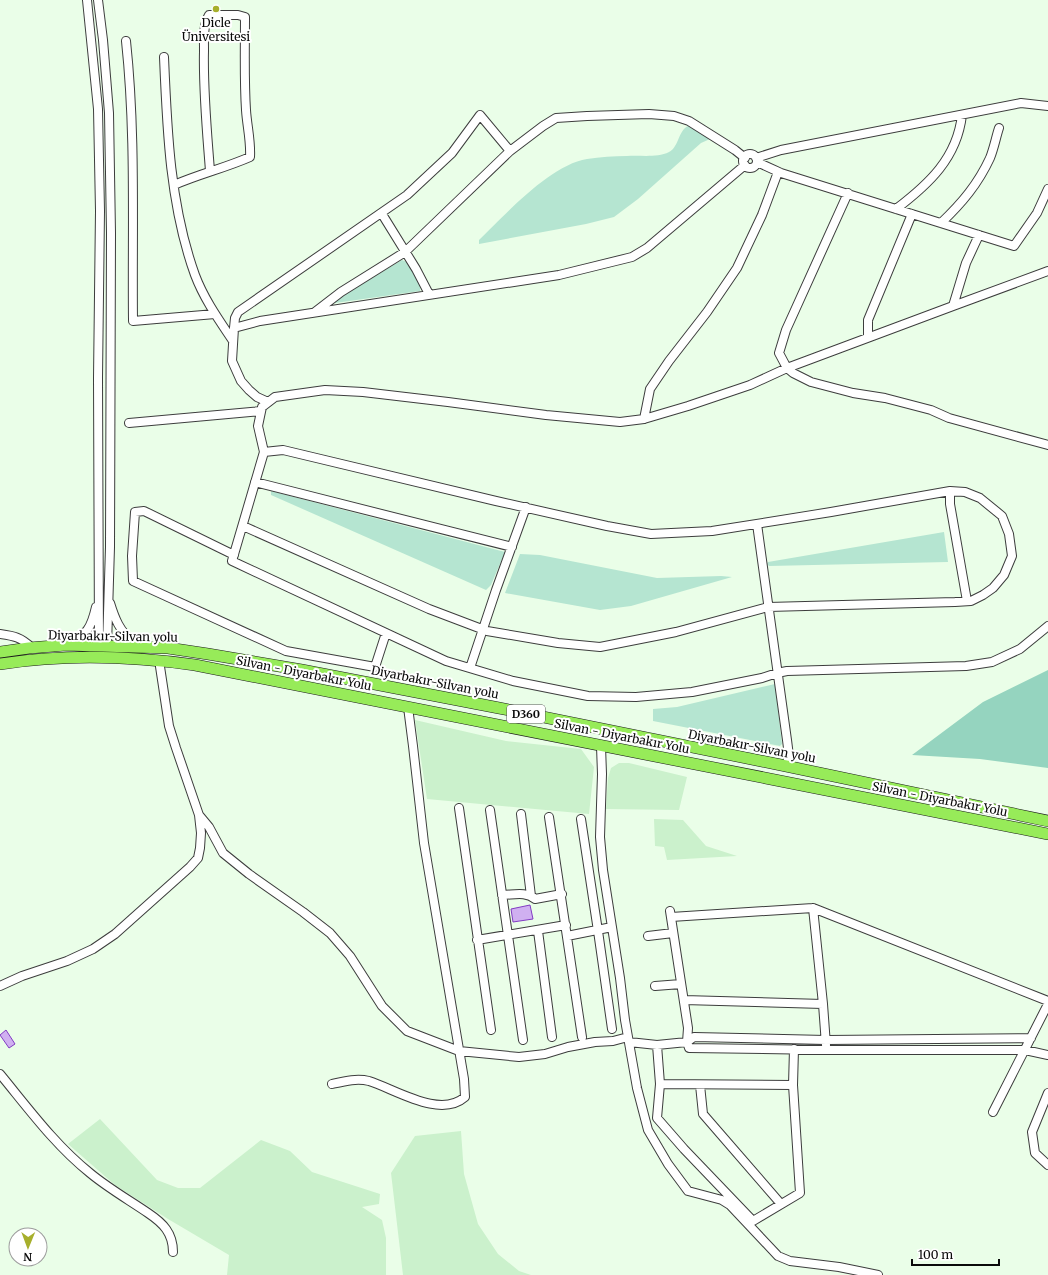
<svg xmlns="http://www.w3.org/2000/svg" width="1048" height="1275" viewBox="0 0 1048 1275" font-family="Merriweather,serif">
	<rect width="100%" height="100%" fill="#eafee8"/>
	<path fill="#cbf1cc" d="M415,720L506,741L581,749L594,767L589,814L427,799Z
		M619,763H629L687,777L679,810L606,809L608,778L611,768Z
		M654,819L683,820L706,846L737,856L667,860L664,847L655,846Z
		M100,1119L157,1180L178,1188H200L261,1140L290,1151L312,1172L380,1194L379,1204L362,1207L382,1220L386,1238V1275H227L229,1255L168,1219L115,1185L68,1144Z
		M461,1131L464,1174L478,1224L498,1254L519,1271L531,1275H403L391,1173L415,1136Z"/>
	<path fill="#b5e5d1" d="M688,126L710,139L701,143L638,199L614,217L586,224L479,244V240C506,214 550,165 587,159C600,157 614,156 627,156C641,155 657,158 669,152C679,147 678,131 688,126Z
		M402,260L407,262L421,284L420,291L328,304Z
		M271,491L505,552L491,585L486,590L271,495Z
		M944,532L948,562L769,566L767,564L768,562Z
		M520,554L540,555L657,578L721,576L732,577L631,606L600,610L505,593Z
		M775,684L782,744L780,746L653,721V709L677,707Z"/>
	<path fill="#95d4bf" d="M1048,670V768L980,759L912,755L983,702Z"/>
	<path fill="#d0b0f1" stroke="#823cc3" d="M530,905L533,919L513,922L511,909Z
		M6,1030L15,1044L9,1048L0,1035Z"/>
	<g fill="none" stroke-linecap="round" stroke-linejoin="round">
		<defs>
			<path id="minor" d="M87,0L98,109L100,211L98,378L99,646
				M98,0L103,40L109,113L111,233L110,547L107,646
				M126,41C136,134 132,227 133,321L215,314
				M164,57C167,130 170,206 195,275C204,299 219,320 233,341
				M743 161a7 7 0 1 1 14 0a7 7 0 1 1-14 0Z
				M756,158L781,150L1021,103L1048,106
				M757,162L781,173L1014,246L1037,213L1048,189
				M174,185C199,174 225,168 250,157C251,141 247,126 246,110C244,79 245,48 245,17L238,15H209C203,25 204,39 204,51C203,91 207,131 210,171
				M848,193L786,330L779,353L787,368L793,373L811,382L853,393L885,398L931,410L949,418L1048,445
				M896,209C929,184 957,158 962,115
				M382,214L416,269L429,294
				M941,223C962,203 978,184 990,158C994,148 996,137 999,128
				M979,235L966,263L953,306L787,368L750,385L688,406L644,419L620,422L546,415L448,402L363,392L325,390L275,397L262,407L258,426L264,452L232,561L446,661L513,681L588,696L636,697L692,692L762,678L777,673L787,671L966,666L992,662L1020,649L1048,626
				M953,306L1048,271
				M315,312L341,292L405,252L510,151L543,126L556,118L587,116L649,114L674,116L689,121L735,150L745,158
				M234,328L260,321L559,275L632,257L647,248L745,165
				M868,337V320L912,214
				M268,402L257,397L249,390L241,381L232,361L234,328L235,318L238,312L407,195L452,153L480,115L510,151
				M644,419L650,389L669,361L707,312L737,268L762,215L778,172
				M129,423L261,411
				M255,482L512,547
				M950,491V504L967,601
				M757,524L787,740L789,756L786,766
				M243,526L429,609L487,631L558,643L600,647L676,632L768,607L955,602L971,601L983,595L993,588L1004,575L1012,556L1009,534L1002,516L980,498L965,492L950,491L831,512L712,531L651,534L607,526L496,501L283,450L264,452
				M234,555L144,511L135,512L132,556L133,581L286,651L375,667L386,633
				M110,603C114,616 120,634 134,641C137,643 142,643 146,643
				M0,634C14,636 21,637 32,648
				M67,645C87,634 91,629 96,607
				M159,660L169,726L176,748L199,815L209,827L223,853L249,874L303,912L330,933L350,956L382,1006L407,1031L459,1051L519,1057L545,1054L568,1047L595,1042L613,1041L628,1037
				M470,668L496,590L526,507
				M601,746L602,774L600,837L603,870L620,978L625,1020L637,1088L648,1130L668,1164L688,1191L722,1200L730,1205L778,1256L790,1261L839,1267L878,1275
				M459,808L491,1030
				M490,810L523,1040
				M521,814L531,896
				M549,817L582,1037
				M581,819L598,931L612,1029
				M502,895C513,895 526,891 535,899L562,894
				M813,908L823,1004L826,1045
				M670,911L688,1028L687,1042L689,1048L825,1050H1025L1048,1055
				M671,917L813,908L1048,1001
				M538,931L552,1037
				M567,936L612,927
				M648,936L673,933
				M477,940L566,925
				M0,986L22,976L67,961L93,949L115,934L190,867L198,858L200,848L201,833L199,815
				M655,986L681,984
				M684,1000L823,1004
				M629,1042L657,1045L687,1042L694,1037L826,1040L1031,1038
				M657,1045L660,1084L657,1118L684,1149L753,1221L800,1193L793,1085L794,1049
				M0,1074C28,1108 55,1145 90,1173C108,1188 129,1200 148,1213C163,1223 173,1233 173,1252
				M332,1084C345,1081 357,1078 369,1081C395,1089 440,1119 465,1097L464,1079L424,843L413,746L408,707
				M660,1084L793,1085
				M700,1085L703,1114L781,1204
				M1048,1093L1032,1132L1035,1153L1048,1165
				M993,1112L1048,1004"/>
			<path id="highway" d="M0,652L29,648L66,645L168,648L208,654L302,670L499,708L786,766L1048,821
				M0,664C64,654 131,656 195,665L1048,834"/>
		</defs>
		<use href="#minor" stroke="#3d3d3d" stroke-width="10"/>
		<use href="#highway" stroke="#1b1b1b" stroke-width="12"/>
		<use href="#minor" stroke="#fff" stroke-width="8"/>
		<use href="#highway" stroke="#97eb59" stroke-width="11"/>
	</g>
	<circle fill="#a7af2c" stroke="#fff" stroke-width="1.5" cx="216" cy="9" r="4"/>
	<g text-anchor="middle" dominant-baseline="central" stroke-width="4" stroke-linejoin="round" paint-order="stroke">
		<rect fill="#fff" stroke="#545454" stroke-width="1" x="507" y="705" width="38" height="18" rx="3"/>
		<g font-size="11" font-weight="bold" fill="#0a0a0a">
			<text x="526" y="714">D360</text>
		</g>
		<g font-size="12" fill="#0a0a0a" stroke="#fff">
			<text x="216" y="22">Dicle<tspan x="216" dy="14">Üniversitesi</tspan></text>
		</g>
		<g font-size="12" fill="#0a0a0a" stroke="#fff">
			<text transform="translate(113 636) rotate(1)">Diyarbakır-Silvan yolu</text>
			<text transform="translate(304 673) rotate(11)">Silvan - Diyarbakır Yolu</text>
			<text transform="translate(435 682) rotate(11)">Diyarbakır-Silvan yolu</text>
			<text transform="translate(622 736) rotate(11)">Silvan - Diyarbakır Yolu</text>
			<text transform="translate(752 746) rotate(11)">Diyarbakır-Silvan yolu</text>
			<text transform="translate(940 799) rotate(11)">Silvan - Diyarbakır Yolu</text>
		</g>
	</g>
	<g transform="translate(28 1247) rotate(181)"><circle r="19" fill="#ffffff" stroke="#9d9d9d"/>
	<path d="M0-3L7 15L0 10L-7 15Z" fill="#a7af2c"/>
	<text y="-6" font-size="11" font-weight="bold" text-anchor="middle" fill="#0a0a0a">N</text>
	</g>
	<path d="M912 1259v6h87v-6" fill="none" stroke="#0a0a0a" stroke-width="2"/>
	<text x="918" y="1259" font-size="12" fill="#0a0a0a" stroke="#ffffff" stroke-width="3" paint-order="stroke">100 m</text>
</svg>
